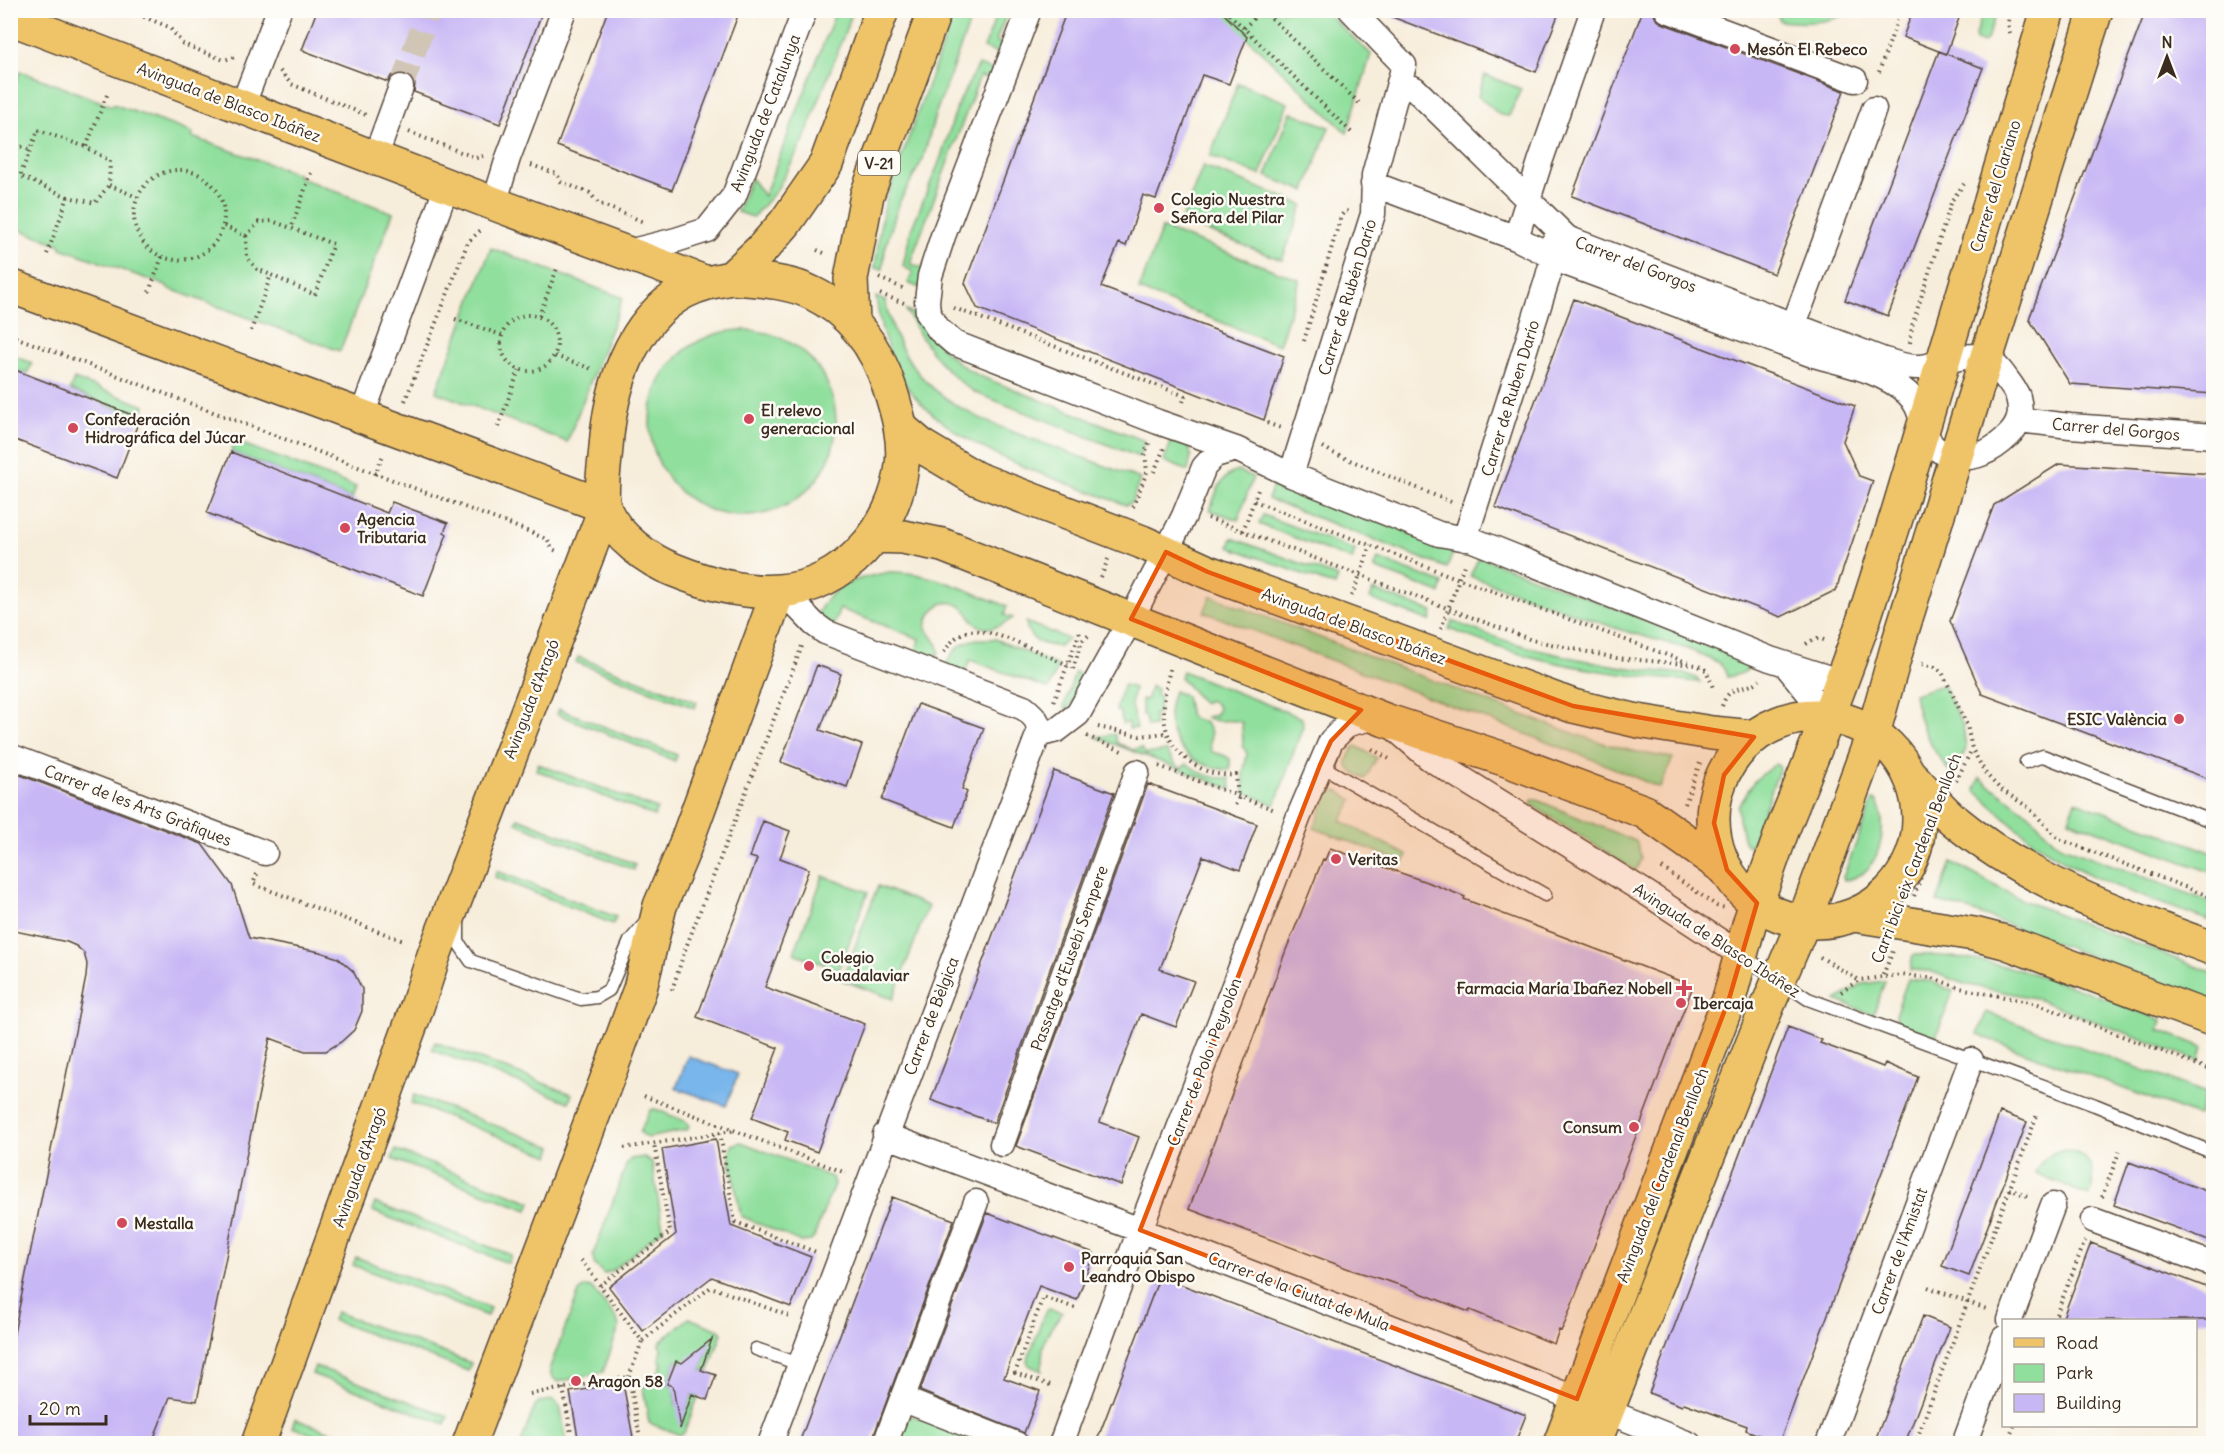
<svg xmlns="http://www.w3.org/2000/svg" width="2224" height="1454" viewBox="0 0 2224 1454" font-family="Delius,sans-serif">
	<rect width="100%" height="100%" fill="#fdfcf7"/>
	<filter id="ink" filterUnits="userSpaceOnUse"><feTurbulence type="fractalNoise" baseFrequency=".0167" numOctaves="2"/><feDisplacementMap in="SourceGraphic" scale="12" xChannelSelector="R" yChannelSelector="G"/><feConvolveMatrix kernelMatrix="1 2 1 2 8 2 1 2 1" color-interpolation-filters="sRGB"/></filter>
	<filter id="wash" filterUnits="userSpaceOnUse"><feTurbulence type="fractalNoise" baseFrequency=".008" numOctaves="4" result="noise"/><feDisplacementMap in="SourceGraphic" scale="24" xChannelSelector="R" yChannelSelector="G"/><feGaussianBlur stdDeviation="1.35" result="paint"/><feColorMatrix in="noise" values="0 0 0 0 0 0 0 0 0 0 0 0 0 0 0 0 0 1.4 0 .05"/><feComposite in="paint" operator="in"/></filter>
	<g filter="url(#wash)">
		<rect width="100%" height="100%" fill="#f7eddb"/>
		<path fill="#90df9d" stroke="#66845e" stroke-width="1.5" d="M1849,10L1850,13C1826,23 1805,24 1780,21L1776,11Z
			M836,11H853L803,142L776,191L753,217L737,212L751,178L764,196Z
			M955,11H974L935,115L923,159L899,203L885,249L883,269L875,268L881,221L888,194Z
			M998,11H1008L996,41L1008,46L1005,56L984,48Z
			M1219,11H1324L1371,54L1347,133Z
			M1984,11H1997L1987,40L1983,43L1976,40L1975,35Z
			M978,65L999,72L995,81L980,76L910,263L924,269L920,288L908,283L913,272L903,266L911,230L940,160L958,104Z
			M20,71L112,106L113,104L193,133L192,137L298,174V177L393,213L340,351L167,288V286L61,248V245L11,226V95Z
			M1485,75L1521,89L1509,116L1500,115L1478,96Z
			M1238,83L1288,103L1260,175L1210,156Z
			M1291,112L1329,127L1305,191L1266,176Z
			M1203,166L1303,205L1282,260L1181,221Z
			M1162,228L1300,280L1279,345L1139,290Z
			M491,248L623,298L567,442L436,392Z
			M876,297L885,301C904,389 960,413 1037,441C1072,454 1106,466 1140,479L1132,502L1126,505C1056,478 973,457 919,401C894,376 880,332 876,297Z
			M906,310C924,317 927,331 939,344C950,357 963,367 977,375L1145,441L1139,457L976,393C945,374 922,342 906,310Z
			M650 423a93 93 0 1 1 186 0a93 93 0 1 1-186 0Z
			M11,355L32,363L27,374L11,368Z
			M74,379L145,406L140,418L70,390Z
			M1173,437L1188,443L1191,456L1188,471L1164,461Z
			M235,441L356,487L352,499L231,452Z
			M1238,471L1253,477L1238,520L1210,510C1216,494 1219,476 1238,471Z
			M1275,480L1454,550L1447,568L1268,499Z
			M1263,515L1355,550L1352,560L1259,524Z
			M1232,538L1338,577L1335,586L1229,547Z
			M1479,557L1752,660C1748,674 1741,674 1727,677L1725,670L1719,663L1688,649L1618,629L1470,576Z
			M1378,559L1443,583L1440,593L1374,568Z
			M890,572C930,571 969,592 1007,606L1004,615L1013,618C1002,626 985,634 974,622C970,617 968,611 962,607C944,595 928,609 926,628L938,645L939,653L930,663L914,657L920,639L840,609L833,626L817,615C832,583 857,578 890,572Z
			M1373,590L1433,612L1430,621L1370,599Z
			M1211,596L1544,723C1586,738 1628,753 1673,758L1660,788L1597,761L1204,612Z
			M1452,621C1473,629 1495,638 1517,644C1573,660 1628,670 1686,674L1696,678L1700,682C1637,677 1575,670 1514,652C1492,646 1471,637 1449,629Z
			M1026,622L1068,639L1059,646C1043,646 1027,640 1026,622Z
			M977,639H995L1058,666L1049,689L970,660L963,677L944,670C950,654 959,642 977,639Z
			M578,657L697,702L695,708L576,662Z
			M1182,671L1302,718L1303,726L1275,805L1244,792L1243,774L1247,754L1243,745L1242,723C1230,717 1218,725 1206,717L1215,715L1218,710L1217,705L1210,700L1203,703L1180,677Z
			M1075,672L1088,677L1067,711L1064,706Z
			M1124,685L1134,688L1131,706L1137,728L1129,729L1128,723L1122,724L1121,712L1116,711L1120,694Z
			M1943,685L1963,726L1966,749L1953,775C1930,748 1920,729 1914,694Z
			M1151,686L1157,689L1156,695L1160,696L1158,714H1154L1155,726L1147,727L1145,716L1142,715V699L1146,700Z
			M1174,691L1186,696L1190,717L1206,723L1211,733C1208,763 1215,747 1230,759V770C1185,767 1158,734 1174,691Z
			M559,709L677,755L675,761L557,714Z
			M1115,734L1117,743L1133,750L1141,748L1146,754L1166,751L1175,764L1181,768L1187,764C1200,774 1213,780 1230,778L1231,789L1096,737Z
			M1356,746L1377,758L1365,779C1346,768 1341,767 1354,747Z
			M538,764L657,809L654,816L536,770Z
			M1775,764L1779,766V770L1751,845L1748,846L1744,842L1739,819L1738,807L1754,781Z
			M1980,778L2031,816L2054,841L2062,846L2213,903V912L2210,921C2156,901 2099,884 2049,852C2022,835 1999,812 1975,790Z
			M1338,791L1353,800L1341,821L1407,855L1404,862L1314,828L1328,795L1332,792Z
			M1532,800H1537L1637,842L1641,858L1636,871L1533,806L1531,803Z
			M1873,800L1877,801C1890,828 1879,878 1844,880L1843,877Z
			M2076,801L2213,853V873L2069,820Z
			M518,818L635,864L634,870L516,823Z
			M1951,862L2022,900L2213,973V1002L1966,909L1937,902Z
			M497,871L616,917L613,924L495,877Z
			M823,876L868,892L839,970L794,953Z
			M878,886L928,906L893,999L842,980Z
			M1913,955C2000,954 2083,990 2162,1020L2159,1030L2203,1047L2199,1061L2034,998L1964,984L1930,971L1910,970Z
			M1908,979L1930,981L1953,991L1936,1037L1899,1024L1895,1015Z
			M1885,981L1873,1015L1836,1000L1862,984Z
			M1986,1012L2206,1093L2198,1116L1978,1035Z
			M435,1042L572,1094L569,1102L432,1050Z
			M414,1095L553,1147L550,1156L411,1103Z
			M655,1109L685,1121L689,1127L687,1130L647,1138L640,1132L650,1110Z
			M741,1142L832,1177L834,1184L814,1237L811,1241L801,1242L741,1216L729,1154L732,1145Z
			M395,1150L531,1202L528,1210L392,1159Z
			M2064,1150C2091,1154 2098,1171 2090,1196L2035,1174C2041,1160 2048,1152 2064,1150Z
			M644,1157L652,1162L663,1229L612,1271L604,1274L594,1264L593,1255L627,1163L631,1159Z
			M375,1203L511,1255L508,1263L372,1211Z
			M356,1257L490,1308L487,1316L353,1265Z
			M585,1287L592,1288L617,1319L619,1327L603,1372L558,1382L551,1376L550,1367L579,1292Z
			M1049,1309L1062,1313C1045,1334 1041,1344 1042,1371L1030,1366L1027,1362L1045,1312Z
			M336,1312L471,1363L468,1371L332,1320Z
			M689,1318L719,1330L722,1333L708,1372L701,1370L707,1353L682,1363L676,1361L667,1384L673,1386L676,1406L686,1410L692,1394L698,1397L684,1433L680,1435L649,1423L643,1387L646,1384H650L654,1374L659,1373L662,1363L659,1360L662,1350L659,1345L660,1342Z
			M315,1366L448,1416L445,1424L312,1374Z
			M553,1400L560,1406L567,1443H521L535,1406L539,1402Z
			M910,1415L989,1444H898Z
			M295,1419L361,1443H336L292,1427Z"/>
		<path fill="#78b6eb" stroke="#5a7084" stroke-width="1.5" d="M688,1056L738,1074L726,1106L676,1088Z"/>
		<g id="blocks">
			<path fill="#c8b7f5" d="M317,10H543L500,124L414,92L415,84L411,77L406,74L398,73L391,76L388,82L302,50Z
				M608,10H740L672,190L557,146Z
				M1067,10H1220L1247,37L1229,84L1202,75L1156,199L1143,195L1126,246L1119,243L1101,287L1284,356L1264,420L977,308L965,283Z
				M1379,10H1560L1536,72L1379,12Z
				M1643,10L1653,11L1656,19L1662,23L1844,91L1774,274L1572,196Z
				M1913,10H1962L1946,54L1903,37Z
				M2146,10H2214V394L2070,384L2029,319Z
				M1939,51L1983,68L1888,316L1845,300Z
				M1574,299L1855,406L1843,441L1859,476L1873,481L1836,590L1781,617L1495,507Z
				M10,368L140,418L117,478L10,438Z
				M231,452L387,513L392,502L448,523L444,532L447,534L423,596L207,513Z
				M2059,464L2214,474V781L1982,694L1950,621L1994,505Z
				M817,665L841,674L820,730L862,745L847,787L781,762Z
				M918,704L984,728L962,789L967,792L954,827L882,800Z
				M10,771L202,844L232,885L249,938L320,952L338,958L353,971L362,989V1011L354,1030L341,1042L326,1051H305L270,1038L197,1401L170,1397L152,1443H10V1353L86,977L87,964L84,953L76,946L67,942L10,930Z
				M1054,771L1114,793L994,1123L931,1100Z
				M1148,784L1257,824L1240,870L1203,856L1160,969L1194,981L1176,1027L1141,1014L1100,1122L1139,1137L1121,1185L1016,1146Z
				M763,821L790,831L780,858L809,869L765,987L865,1024L817,1152L785,1140L788,1132L752,1118L778,1048L697,1017L757,859L750,857Z
				M1330,848L1435,885L1465,897L1464,899L1693,986L1565,1323L1561,1331L1559,1330L1554,1344L1470,1310L1469,1312L1403,1286L1352,1270L1189,1209L1286,950L1323,859L1325,860Z
				M1788,1027L1822,1040L1820,1043L1850,1054L1883,1067L1885,1063L1918,1077L1779,1443L1746,1430L1747,1426L1684,1403L1682,1406L1649,1393Z
				M2000,1112L2027,1122L1969,1276L1942,1266Z
				M716,1139L731,1226L811,1257L791,1307L712,1277L643,1331L609,1287L676,1234L662,1149Z
				M2129,1162L2214,1194V1242L2114,1205Z
				M892,1197L954,1220L871,1443H799Z
				M987,1213L1094,1253L1077,1300L1039,1286L1004,1378L1040,1391L1024,1433L920,1391Z
				M2091,1243L2214,1290V1320H2062Z
				M1164,1278L1526,1415L1515,1443H1096L1158,1281L1162,1282Z
				M1923,1316L1950,1327L1905,1443H1874Z
				M712,1339L701,1370L716,1375L707,1400L692,1394L680,1429L673,1386L667,1384L676,1361L682,1363Z
				M623,1383L634,1443H579L570,1392Z"/>
		</g>
	</g>
	<g filter="url(#ink)">
		<use href="#blocks" fill-opacity="0" stroke="#57473a" stroke-width="1.5"/>
		<g fill="none" stroke-linecap="round" stroke-linejoin="round">
			<path stroke="#d1c6b5" stroke-width="24" stroke-dasharray="24 12" stroke-linecap="butt" d="M401,87L429,10"/>
			<defs>
				<path id="lane" d="M2026,762L2043,756L2214,822
					M1320,765L1545,895
					M458,924V942L471,961L581,999L597,997L609,990L630,941L647,921
					M1743,956L1808,999L2095,1105L2214,1153
					M756,1349L799,1364"/>
				<path id="street" d="M1029,10L943,236L930,276L927,301L928,313L939,330L954,343L1158,422L1236,449L1291,475L1439,534L1473,540L1770,659L1842,682
					M1667,10L1855,80
					M242,107L279,10
					M375,158L401,87
					M1373,184L1516,238L1568,264L1810,354C1841,363 1882,370 1907,393C1922,406 1921,426 1930,442C1933,448 1941,452 1948,455C1971,463 1993,451 2009,435C2020,424 2022,412 2018,397C2015,389 2008,381 2003,374C1978,340 1951,365 1920,367C1907,368 1896,363 1884,360L1567,238L1415,89L1399,83
					M494,204L508,158L564,10
					M1516,238L1540,162L1593,10
					M624,253L676,240L707,230L734,196L805,10
					M1794,324L1874,109
					M362,415L447,186
					M2019,420L2070,426L2214,436
					M1291,475L1373,214L1374,175L1404,65L1351,10
					M1465,539L1547,280L1553,258V243
					M782,591L814,624L825,632L1024,708C1035,717 1040,721 1038,735
					M1785,664L1828,717
					M10,756L265,853
					M885,1135L1140,1230L1577,1399
					M1002,1144L1137,772
					M2093,1220L2214,1265
					M2010,1320L2053,1205
					M902,1399L1016,1444
					M1606,1411L1689,1444
					M770,1444L1038,735L1057,730L1078,714L1131,619L1166,552L1184,516L1204,467L1215,455L1236,449
					M885,1444L976,1202
					M1061,1444L1140,1230L1299,816L1331,741L1348,724L1368,719L1385,720L1429,758L1648,894L1741,955
					M1828,1444L1971,1060
					M1964,1444L2004,1338"/>
				<path id="primary" d="M10,18L503,207L707,283
					M731,278C758,280 788,281 812,293C852,312 877,348 890,389C898,414 905,439 902,465C896,527 843,588 779,591C743,594 706,583 674,570C648,560 617,537 605,510C599,496 605,463 606,447C610,390 630,321 684,292C699,284 715,281 731,278Z
					M731,278L762,249L785,223L826,164L882,10
					M10,286L604,506
					M853,321L851,279L867,195L935,10
					M902,429L923,447L975,478L1142,542L1208,572L1573,706L1638,721L1712,733L1754,737
					M874,536L903,537L942,545L1385,720L1507,760L1645,812L1727,870
					M1713 819a103 103 0 1 1 206 0a103 103 0 1 1-206 0Z
					M1910,775C1925,790 1939,808 1955,821C2031,884 2123,915 2214,949
					M1854,915L1974,934L2005,942L2214,1020
					M258,1444L416,1010L434,955L605,509
					M469,1444L616,1055L640,989L660,906L682,854L778,592
					M1560,1444L1729,999L1750,921L1782,831L1828,717L1860,631L1898,512L2048,10
					M1594,1444L1765,1012L1804,921L1873,734L1899,641L1976,391L2096,10"/>
			</defs>
			<use href="#lane" stroke="#57473a" stroke-width="15"/>
			<use href="#street" stroke="#57473a" stroke-width="27"/>
			<use href="#primary" stroke="#57473a" stroke-width="36"/>
			<path stroke="#57473a" stroke-width="4" stroke-dasharray="1.5 4.5" stroke-linecap="butt" d="M127,10L169,27L183,44L224,60L235,57
				M1225,10L1352,133
				M1263,10L1360,104
				M1244,28L1262,10
				M2010,33L2008,23L2010,10
				M280,71L291,84L366,115
				M1879,72L1901,10
				M107,95L86,147L110,161L109,185L137,197
				M409,132L476,158L483,156
				M10,142L30,150
				M531,165L557,174L561,182L590,193L598,203L644,222
				M134 215a45 45 0 1 1 90 0a45 45 0 1 1-90 0Z
				M68,197L20,176L38,130L86,147
				M224,226L246,236L247,258L257,269L271,275
				M246,236L259,222L272,221L291,228
				M817,250L826,254
				M47,254L68,197L95,203L109,185
				M879,278L905,289
				M149,292L162,257
				M880,294L904,303
				M954,308L1185,396L1182,405
				M501 343a28 28 0 1 1 56 0a28 28 0 1 1-56 0Z
				M539,316L558,266
				M455,319L502,335
				M251,331L271,275L315,295L333,244L291,228L311,173
				M10,335L530,532L548,540L552,549L559,552
				M1304,341L1341,216L1345,211L1350,212
				M1910,343L1912,326L1952,200L1964,184
				M555,356L592,369
				M405,401L468,242L482,229
				M1267,423L1281,428
				M498,427L519,370
				M1323,447L1333,453L1451,502
				M1154,472L1164,448
				M375,475L383,455
				M1254,501L1459,579L1689,663
				M1133,507L1147,472L1145,453L1149,443
				M1208,518L1532,640L1616,658L1697,665L1706,670L1714,690
				M1243,531L1259,487
				M1101,577L1108,559
				M1352,596L1371,545
				M1441,629L1465,562
				M1806,644C1814,639 1818,637 1826,641
				M944,652C951,642 957,634 969,631C991,627 1047,656 1068,665
				M1922,664L1935,667L1942,672L1967,725L1972,749L1986,774L2000,789L2028,807L2059,839L2214,898
				M1073,669L1082,641L1090,634
				M1170,669C1161,707 1157,742 1195,765C1207,773 1222,776 1236,775L1238,799L1234,808
				M1054,701L1081,629
				M1722,706C1731,681 1744,693 1760,680
				M1098,727L1140,736L1166,733
				M1087,736L1124,752
				M1372,749L1391,760
				M1159,766L1275,810
				M1956,781L1972,749
				M1685,804L1701,760
				M1662,868L1717,906L1726,908
				M257,874L253,884L404,941
				M1914,896L1934,841
				M1820,957L1859,980L1901,975L1933,978L1960,988L2038,1004L2214,1071
				M1883,975L1893,951
				M672,990L685,950L802,646
				M1841,992L1859,980
				M644,1096L846,1173
				M720,1133L735,1222L816,1252
				M624,1148L733,1131
				M2009,1189L2030,1197
				M2102,1197L2121,1147
				M581,1260L642,1341L711,1287L792,1317
				M600,1286L670,1232L654,1144
				M1928,1287L1989,1310
				M2054,1320L2085,1241
				M629,1377L642,1341
				M1050,1385L1015,1373L1043,1297L1078,1309
				M563,1388L573,1444
				M530,1394L629,1377L641,1444
				M1915,1444L2037,1115
				M2007,1444L2014,1426"/>
			<use href="#lane" stroke="#fff" stroke-width="12"/>
			<use href="#street" stroke="#fff" stroke-width="24"/>
			<use href="#primary" stroke="#efc469" stroke-width="33"/>
		</g>
	</g>
	<path fill="#e8590c" fill-opacity="0.2" stroke="#e8590c" stroke-width="4.5" stroke-linejoin="round" d="M1166,552L1208,572L1573,706L1754,737L1724,775L1714,823L1727,870L1757,903L1729,999L1577,1399L1140,1230L1320,765L1331,741L1361,710L1131,619Z"/>
	<g fill="#d1495b" stroke="#fdfcf7" stroke-width="2">
		<circle cx="1735" cy="49" r="6"/>
		<circle cx="1159" cy="208" r="6"/>
		<circle cx="749" cy="419" r="6"/>
		<circle cx="73" cy="428" r="6"/>
		<circle cx="345" cy="528" r="6"/>
		<circle cx="2179" cy="719" r="6"/>
		<circle cx="1336" cy="859" r="6"/>
		<circle cx="809" cy="966" r="6"/>
		<path d="M1681 979h6v6h6v6h-6v6h-6v-6h-6v-6h6z"/>
		<circle cx="1681" cy="1003" r="6"/>
		<circle cx="1634" cy="1127" r="6"/>
		<circle cx="122" cy="1223" r="6"/>
		<circle cx="1069" cy="1267" r="6"/>
		<circle cx="576" cy="1381" r="6"/>
	</g>
	<g text-anchor="middle" dominant-baseline="central" stroke-width="5" stroke-linejoin="round" paint-order="stroke">
		<rect fill="#fdfcf7" stroke="#75695f" stroke-width="1.5" x="858" y="151" width="42" height="24" rx="4.5"/>
		<g font-size="15" font-weight="bold" fill="#3b2a1e">
			<text x="879" y="163">V-21</text>
		</g>
		<g font-size="16" font-weight="bold" fill="#3b2a1e" stroke="#fdfcf7" text-anchor="start">
			<text x="1747" y="49">Mesón El Rebeco</text>
			<text x="1171" y="199">Colegio Nuestra<tspan x="1171" dy="18">Señora del Pilar</tspan></text>
			<text x="761" y="410">El relevo<tspan x="761" dy="18">generacional</tspan></text>
			<text x="85" y="419">Confederación<tspan x="85" dy="18">Hidrográfica del Júcar</tspan></text>
			<text x="357" y="519">Agencia<tspan x="357" dy="18">Tributaria</tspan></text>
			<text x="2167" y="719" text-anchor="end">ESIC València</text>
			<text x="1348" y="859">Veritas</text>
			<text x="821" y="957">Colegio<tspan x="821" dy="18">Guadalaviar</tspan></text>
			<text x="1672" y="988" text-anchor="end">Farmacia María Ibañez Nobell</text>
			<text x="1693" y="1003">Ibercaja</text>
			<text x="1622" y="1127" text-anchor="end">Consum</text>
			<text x="134" y="1223">Mestalla</text>
			<text x="1081" y="1258">Parroquia San<tspan x="1081" dy="18">Leandro Obispo</tspan></text>
			<text x="588" y="1381">Aragon 58</text>
		</g>
		<g font-size="16" fill="#3b2a1e" stroke="#fdfcf7">
			<text transform="translate(229 102) rotate(21)">Avinguda de Blasco Ibáñez</text>
			<text transform="translate(765 113) rotate(-69)">Avinguda de Catalunya</text>
			<text transform="translate(1995 186) rotate(-73)">Carrer del Clariano</text>
			<text transform="translate(1636 264) rotate(21)">Carrer del Gorgos</text>
			<text transform="translate(1347 297) rotate(-73)">Carrer de Rubén Darío</text>
			<text transform="translate(1510 398) rotate(-73)">Carrer de Ruben Darío</text>
			<text transform="translate(2116 429) rotate(5)">Carrer del Gorgos</text>
			<text transform="translate(1354 626) rotate(20)">Avinguda de Blasco Ibáñez</text>
			<text transform="translate(531 699) rotate(-69)">Avinguda d'Aragó</text>
			<text transform="translate(138 805) rotate(21)">Carrer de les Arts Gràfiques</text>
			<text transform="translate(1916 858) rotate(-69)">Carri bici eix Cardenal Benlloch</text>
			<text transform="translate(1717 940) rotate(33)">Avinguda de Blasco Ibáñez</text>
			<text transform="translate(1069 958) rotate(-70)">Passatge d'Eusebi Sempere</text>
			<text transform="translate(931 1016) rotate(-69)">Carrer de Bèlgica</text>
			<text transform="translate(1204 1062) rotate(-69)">Carrer de Polo i Peyrolón</text>
			<text transform="translate(359 1167) rotate(-70)">Avinguda d'Aragó</text>
			<text transform="translate(1662 1175) rotate(-69)">Avinguda del Cardenal Benlloch</text>
			<text transform="translate(1899 1251) rotate(-70)">Carrer de l'Amistat</text>
			<text transform="translate(1299 1291) rotate(21)">Carrer de la Ciutat de Mula</text>
		</g>
	</g>
	<rect width="2224" height="1454" fill="none" stroke="#fdfcf7" stroke-width="36"/>
	<rect x="2002" y="1319" width="195" height="108" fill="#fdfcf7" stroke="#afa8a0" stroke-width="1.5"/>
	<rect x="2014" y="1338" width="30" height="9" fill="#efc469" stroke="#afa8a0" stroke-width="1.5"/>
	<text x="2056" y="1349" font-size="18" fill="#3b2a1e">Road</text>
	<rect x="2014" y="1364" width="30" height="18" fill="#90df9d" stroke="#afa8a0" stroke-width="1.5"/>
	<text x="2056" y="1379" font-size="18" fill="#3b2a1e">Park</text>
	<rect x="2014" y="1394" width="30" height="18" fill="#c8b7f5" stroke="#afa8a0" stroke-width="1.5"/>
	<text x="2056" y="1409" font-size="18" fill="#3b2a1e">Building</text>
	<g transform="translate(2167 57)" stroke="#fdfcf7" stroke-width="4.5" paint-order="stroke">
	<path d="M0-4.5L10 22L0 15L-10 22Z" fill="#3b2a1e"/>
	<text y="-9" font-size="16" font-weight="bold" text-anchor="middle" fill="#3b2a1e">N</text>
	</g>
	<path d="M30 1415v9h76v-9" fill="none" stroke="#3b2a1e" stroke-width="3"/>
	<text x="39" y="1415" font-size="18" fill="#3b2a1e" stroke="#fdfcf7" stroke-width="4.5" paint-order="stroke">20 m</text>
</svg>
